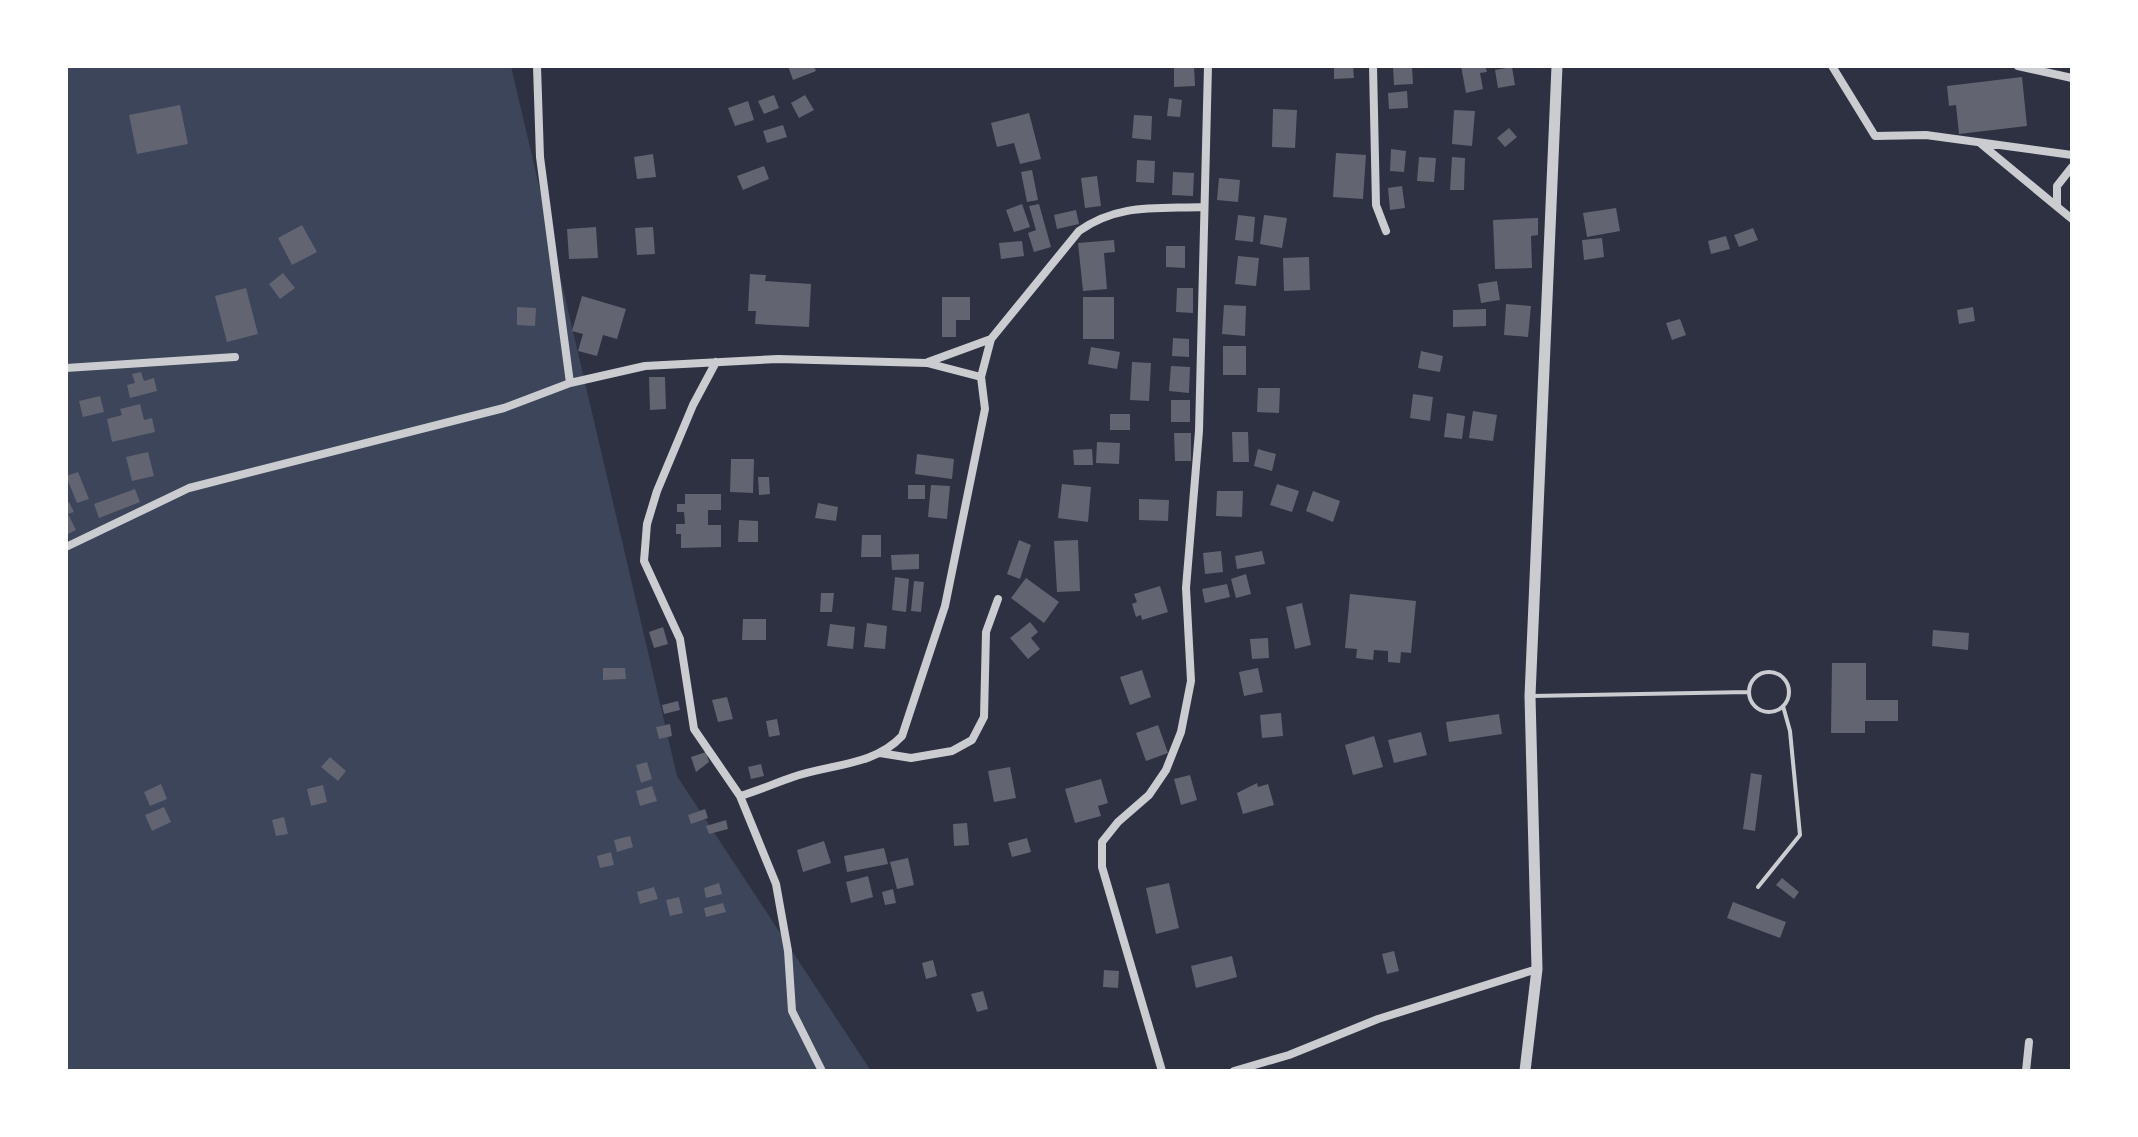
<svg xmlns="http://www.w3.org/2000/svg" width="2138" height="1137" viewBox="0 0 2138 1137" font-family="'Fira Sans Condensed',sans-serif">
	<rect width="100%" height="100%" fill="#2d3142"/>
	<path fill="#3c4559" d="M66,66H511L677,776L871,1071H66Z"/>
	<path fill="#626471" d="M788,66H814L816,71L793,80Z
		M1174,66H1194L1195,86L1174,87Z
		M1334,66H1353L1354,78L1334,79Z
		M1393,66H1412L1413,84L1394,85Z
		M1461,66H1485L1487,72L1480,73L1483,89L1466,93Z
		M1512,67L1515,85L1498,88L1495,70Z
		M2022,77L2027,126L1959,134L1956,105L1949,106L1947,86Z
		M1407,91L1408,108L1389,109L1388,93Z
		M774,95L779,108L764,114L758,101Z
		M805,95L814,110L799,118L791,103Z
		M1169,98L1182,100L1180,117L1167,116Z
		M748,101L754,120L735,126L728,108Z
		M180,105L188,144L137,154L129,115Z
		M1273,109L1297,110L1295,148L1272,147Z
		M1454,110L1475,111L1472,146L1452,144Z
		M1029,113L1041,159L1020,164L1014,143L997,147L991,123Z
		M1134,115L1152,116L1151,140L1132,138Z
		M783,125L787,137L767,143L763,131Z
		M1509,128L1517,137L1505,147L1497,138Z
		M1391,149L1406,151L1404,172L1390,171Z
		M1336,153L1366,155L1363,199L1333,197Z
		M653,154L656,177L637,179L634,157Z
		M1419,157L1436,158L1434,182L1417,181Z
		M1452,157L1465,158L1464,190H1450Z
		M1137,160L1155,161L1154,183L1136,182Z
		M764,166L769,179L743,190L737,176Z
		M1032,170L1038,200L1027,202L1021,172Z
		M1173,172L1194,173L1193,196L1172,195Z
		M1097,176L1101,206L1085,208L1081,178Z
		M1219,178L1240,180L1238,202L1217,200Z
		M1402,186L1405,208L1390,210L1388,188Z
		M1022,204L1030,227L1014,232L1006,210Z
		M1039,204L1051,247L1034,252L1028,233L1036,230L1029,206Z
		M1616,208L1620,231L1587,237L1583,213Z
		M1076,210L1079,224L1057,229L1054,215Z
		M1238,215L1255,217L1253,242L1235,240Z
		M1264,215L1287,218L1282,248L1260,244Z
		M1538,218V235L1531,236L1532,268L1495,269L1493,220Z
		M302,225L317,252L292,265L278,238Z
		M596,227L598,258L569,259L567,229Z
		M653,227L655,254L637,255L635,228Z
		M1753,228L1758,240L1739,247L1734,235Z
		M1726,236L1730,249L1711,254L1708,241Z
		M1602,238L1604,257L1584,260L1582,240Z
		M1114,240L1115,252L1104,253L1107,289L1083,291L1078,243Z
		M1022,241L1024,256L1001,259L999,243Z
		M1166,246H1185V268L1166,267Z
		M1238,256L1259,258L1256,286L1235,284Z
		M1309,257L1310,290L1284,291L1283,258Z
		M283,273L295,288L280,299L269,284Z
		M750,274L766,275L765,281L811,284L809,327L755,324L756,311H748Z
		M1497,281L1500,300L1481,303L1478,284Z
		M246,288L258,334L227,342L215,296Z
		M1177,288H1193V313L1176,312Z
		M582,296L626,309L617,339L603,335L597,356L578,351L583,334L572,331Z
		M942,297H970V320H956V337H942Z
		M1083,297H1114V339H1083Z
		M1506,304L1531,306L1528,337L1504,335Z
		M1224,305L1246,306L1245,336L1222,334Z
		M517,307L536,308L535,326L517,325Z
		M1973,307L1975,321L1959,324L1957,310Z
		M1486,309V326L1453,327V310Z
		M1680,319L1686,335L1672,340L1666,323Z
		M1173,338L1189,339V357L1172,356Z
		M1223,346H1246V375H1223Z
		M1091,347L1120,352L1117,369L1088,364Z
		M1421,351L1443,356L1440,372L1418,368Z
		M1132,362L1151,363L1149,401L1130,400Z
		M1171,366L1190,367L1189,393L1169,391Z
		M141,372L144,381L154,378L157,391L130,398L127,385L135,383L132,374Z
		M649,377H665L666,409L650,410Z
		M1258,388H1280L1279,413L1257,412Z
		M1413,394L1433,397L1430,421L1410,418Z
		M100,396L104,412L83,417L79,401Z
		M1171,400H1190V422H1171Z
		M140,404L144,420L152,418L155,432L112,442L107,419L122,415L120,409Z
		M1473,411L1497,415L1493,441L1469,438Z
		M1447,413L1465,416L1462,439L1444,437Z
		M1110,414H1130V430H1110Z
		M1232,432H1248L1249,462H1233Z
		M1174,433H1191V461H1175Z
		M1097,442L1120,443L1119,464L1096,463Z
		M1092,449L1093,465H1074L1073,450Z
		M1258,449L1276,454L1272,471L1254,466Z
		M148,452L154,476L132,481L126,457Z
		M917,454L954,459L952,479L915,474Z
		M731,459H754L753,493L730,492Z
		M78,472L89,499L77,503L66,476Z
		M758,477H769L770,494L759,495Z
		M1062,484L1091,487L1088,522L1058,518Z
		M1277,484L1299,491L1292,512L1270,505Z
		M908,485H925V499H908Z
		M931,485L950,486L947,519L928,517Z
		M135,489L140,502L99,518L94,504Z
		M1217,491H1243L1242,517L1216,516Z
		M1313,491L1340,501L1333,522L1306,511Z
		M685,494H721V510H708V525H721V547L681,548V534H676V524H685L684,512H677V504H685Z
		M1139,499L1169,500L1168,521L1139,520Z
		M69,502L74,512L68,514L76,530L66,535V503Z
		M818,503L838,507L836,521L815,518Z
		M739,520L758,521V542H738Z
		M862,535H881V557H861Z
		M1019,540L1031,545L1020,579L1007,574Z
		M1078,540L1080,591L1057,592L1054,541Z
		M1221,551L1223,572L1205,574L1203,553Z
		M1262,551L1265,564L1237,569L1235,556Z
		M919,554V569L892,570L891,555Z
		M1246,574L1251,594L1236,598L1231,579Z
		M895,577L909,579L906,612L892,610Z
		M1026,578L1059,602L1044,623L1011,598Z
		M914,581L924,582L921,612L911,611Z
		M1227,584L1230,597L1205,603L1202,589Z
		M1160,586L1168,612L1142,620L1141,615L1136,617L1132,604L1137,602L1134,594Z
		M821,593H834L832,612H820Z
		M1350,594L1416,601L1411,653L1401,652L1400,663L1388,662V651L1374,650L1373,660L1356,658L1357,649L1345,648Z
		M1302,603L1311,645L1295,649L1286,607Z
		M743,619H766V640H742Z
		M1030,622L1038,632L1031,638L1040,649L1028,659L1010,638Z
		M867,623L887,626L885,649L864,647Z
		M830,624L855,627L853,649L827,646Z
		M663,627L668,644L654,648L649,632Z
		M1933,630L1969,633L1968,650L1932,646Z
		M1268,638L1269,658L1252,659L1250,639Z
		M1832,663H1866V700H1898V721H1865V733H1831Z
		M603,668H625L626,679L603,680Z
		M1258,668L1263,692L1244,696L1239,672Z
		M1142,670L1151,697L1130,705L1120,677Z
		M727,697L733,719L718,722L712,700Z
		M678,701L680,710L664,714L662,705Z
		M1281,713L1283,736L1262,738L1260,715Z
		M1499,714L1502,734L1449,742L1446,722Z
		M777,719L780,735L769,737L766,721Z
		M670,724L672,736L659,739L656,727Z
		M1158,725L1168,753L1146,761L1136,733Z
		M1421,732L1427,755L1394,763L1388,740Z
		M1374,736L1383,767L1353,775L1345,745Z
		M706,752L709,762L696,772L691,757Z
		M330,757L346,771L338,781L321,767Z
		M647,762L652,779L641,783L636,765Z
		M761,764L764,776L751,779L748,767Z
		M1010,767L1016,798L994,802L988,771Z
		M1751,773L1762,775L1755,831L1743,829Z
		M1190,775L1197,800L1181,805L1174,779Z
		M1101,779L1108,803L1098,806L1101,816L1075,823L1065,789Z
		M1257,783L1258,787L1268,784L1274,805L1243,814L1237,793Z
		M161,784L167,799L150,806L144,792Z
		M323,785L327,802L311,806L307,789Z
		M652,786L657,801L640,806L636,791Z
		M164,807L171,822L152,831L145,815Z
		M705,809L708,818L691,824L688,815Z
		M284,817L288,834L276,836L272,820Z
		M726,820L728,829L709,834L706,826Z
		M967,823L969,845L954,846L953,824Z
		M630,836L633,847L617,852L614,840Z
		M1027,838L1031,852L1012,857L1008,843Z
		M824,841L831,863L803,872L797,850Z
		M884,848L888,864L847,872L844,856Z
		M611,852L614,865L600,868L597,856Z
		M908,858L914,885L897,889L890,862Z
		M868,876L873,897L851,903L846,882Z
		M1782,878L1799,892L1794,899L1776,885Z
		M719,883L722,894L706,898L704,888Z
		M1169,883L1179,928L1156,934L1146,888Z
		M654,887L658,899L640,904L637,892Z
		M893,889L896,903L885,905L882,892Z
		M679,897L683,913L670,916L666,900Z
		M1733,902L1786,922L1780,938L1727,918Z
		M723,903L726,912L706,917L704,908Z
		M1394,951L1399,971L1387,974L1382,954Z
		M1232,956L1237,977L1196,988L1191,966Z
		M933,960L937,976L926,979L922,963Z
		M1104,970L1119,971L1118,988L1103,987Z
		M983,991L988,1009L977,1012L971,994Z"/>
	<g fill="none" stroke-linecap="round" stroke-linejoin="round">
		<path stroke="#caccd0" stroke-width="4" d="M1749 692a20 20 0 1 1 40 0a20 20 0 1 1-40 0Z
			M1532,696L1749,692
			M1758,887L1800,835L1790,731L1783,706"/>
		<path stroke="#caccd0" stroke-width="8" d="M537,66L540,157L570,383
			M1373,66L1376,205L1386,231
			M1832,66L1875,136L1926,135L2072,155
			M2018,66L2072,78
			M1980,143L2072,219
			M2057,206V186L2072,167
			M716,362L693,405L657,491L647,524L644,561L680,639L694,729L740,796L776,884L788,951L792,1011L822,1071
			M928,362L991,339
			M66,368L235,357
			M66,547L189,488L504,408L570,383L645,366L778,359L927,363L981,377
			M880,753L911,758L952,751L972,740L984,717L986,632L998,599
			M740,796C758,791 775,783 793,777C830,764 874,766 902,736L945,606L985,409L981,377L991,339L1079,231C1119,203 1157,209 1204,207
			M1162,1071L1102,867V842L1118,822L1149,795L1166,770L1181,732L1191,681L1186,588L1199,431L1208,66
			M1234,1071L1289,1055L1378,1019L1537,969
			M2026,1071L2029,1042"/>
		<path stroke="#caccd0" stroke-width="11" d="M1525,1071L1537,969L1530,696L1557,66"/>
	</g>
	<rect width="2138" height="1137" fill="none" stroke="#ffffff" stroke-width="136"/>
</svg>
